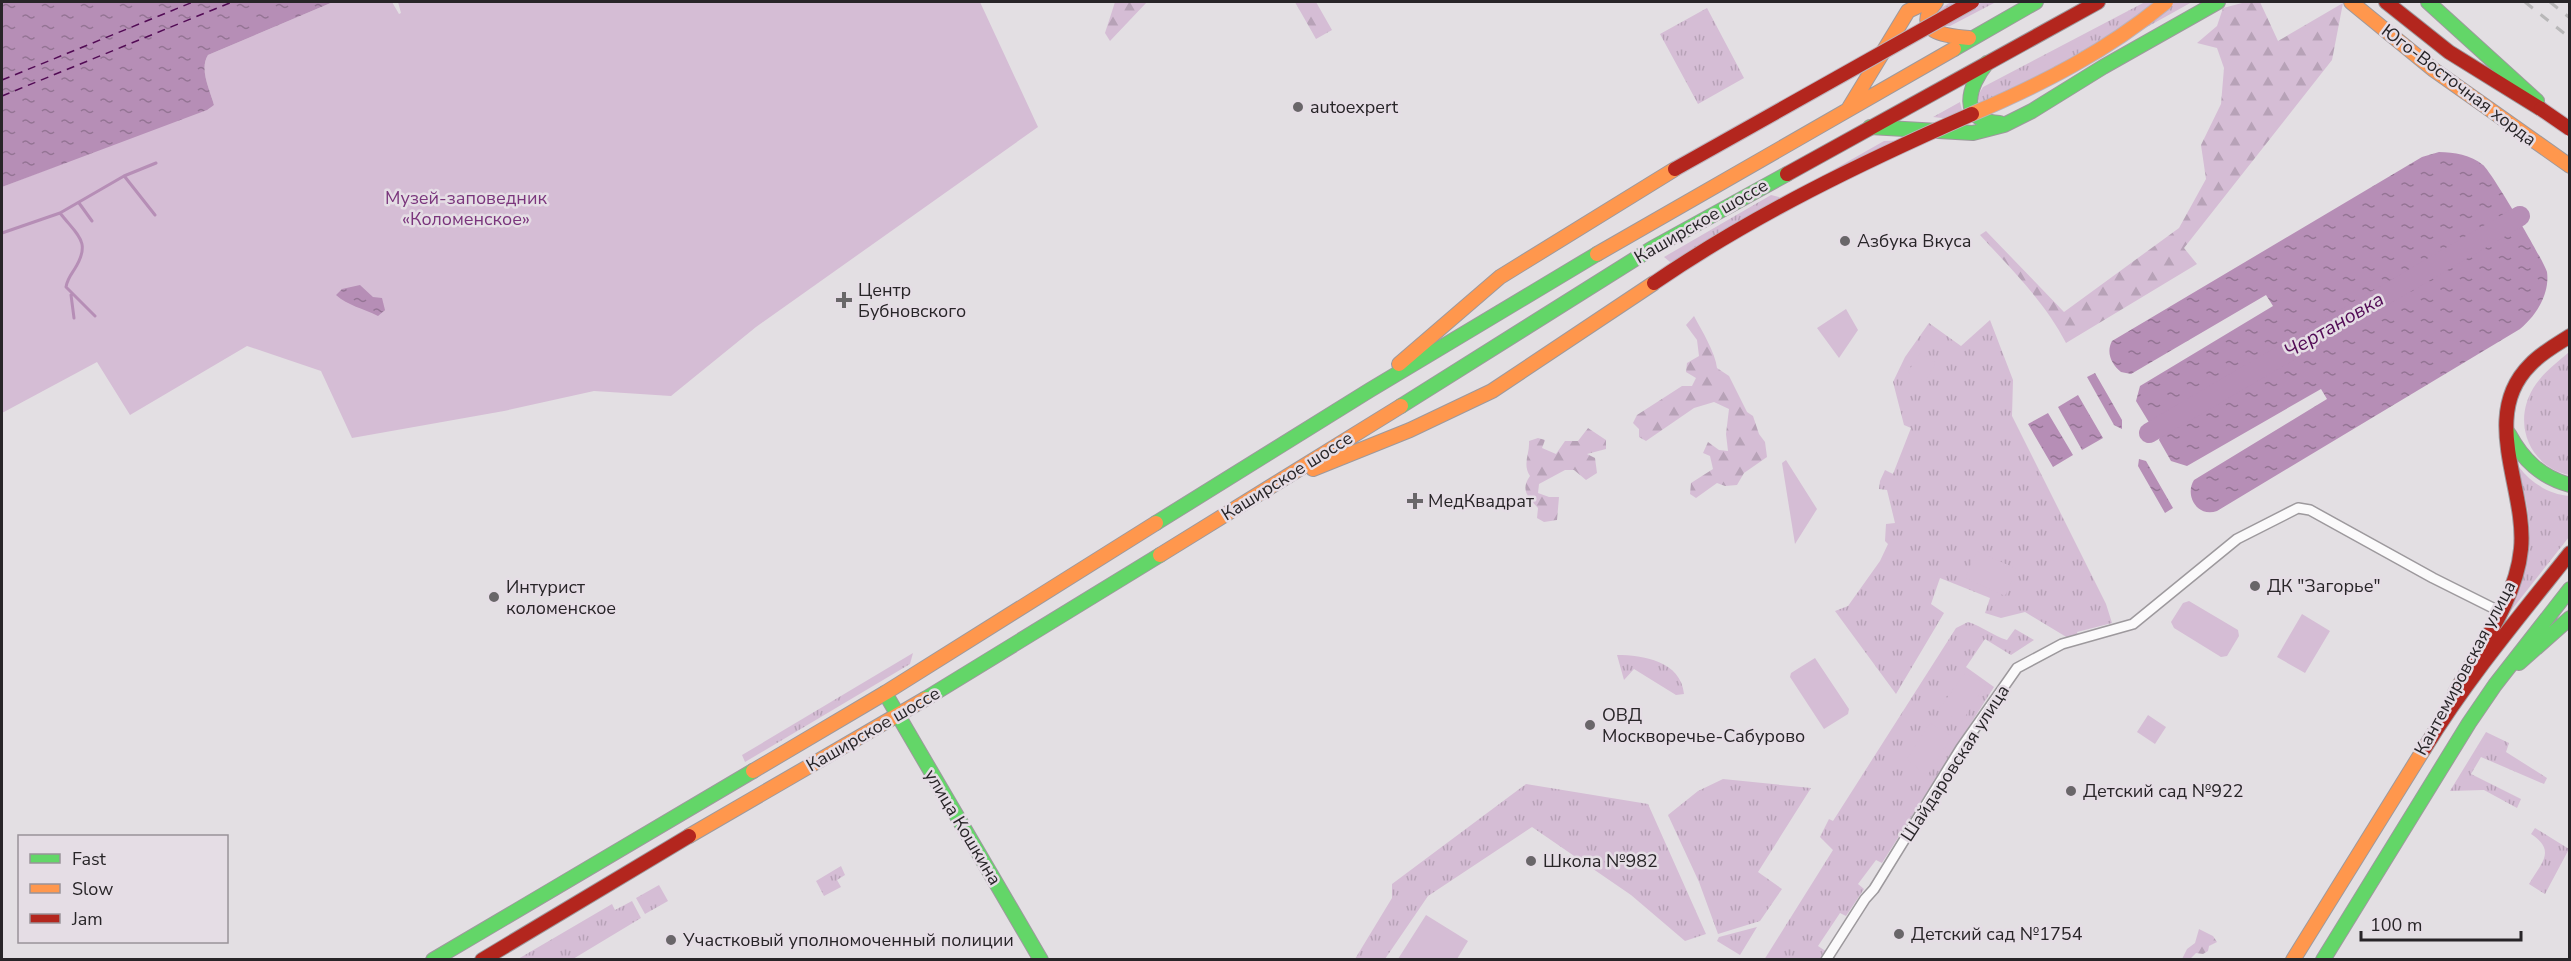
<svg xmlns="http://www.w3.org/2000/svg" width="2571" height="961" viewBox="0 0 2571 961" font-family="'Nunito Sans',sans-serif">
	<defs>
		<pattern id="grass-tufts" width="24" height="20" patternUnits="userSpaceOnUse" patternTransform="scale(1.5)"><rect width="24" height="20" fill="#d5bdd5"/><path d="M3 7l-1-3M5 7V3M7 7l1-3M15 17l-1-3M17 17v-4M19 17l1-3" fill="none" stroke="#b7a2b7"/></pattern>
		<pattern id="forest-firs" width="22" height="20" patternUnits="userSpaceOnUse" patternTransform="scale(1.5)"><rect width="22" height="20" fill="#d5bdd5"/><path d="M5 1l3.5 6h-7zM16 11l3.5 6h-7z" fill="#b7a2b7"/></pattern>
		<pattern id="water-ripples" width="26" height="14" patternUnits="userSpaceOnUse" patternTransform="scale(1.5)"><rect width="26" height="14" fill="#b68eb6"/><path d="M2 4q2-2 4 0t4 0M15 11q2-2 4 0t4 0" fill="none" stroke="#947494"/></pattern>
	</defs>
	<rect width="100%" height="100%" fill="#e3dfe3"/>
	<path fill="url(#grass-tufts)" d="M1951,2H1996L1950,26H1940L1936,16L1941,8Z
		M2145,2H2192L1998,110L1982,107L1977,97L1983,87Z
		M1707,8L1744,78L1698,104L1660,34Z
		M1960,102L1964,118L1960,120L1933,117Z
		M1910,140L1803,193V187L1884,141Z
		M1771,195L1779,197L1783,206L1678,260L1670,262L1664,257Z
		M1990,320L2013,380L2012,416L2106,604L2112,623L2077,632L2078,636L2073,641L2025,612L2001,618L1985,613L1990,598L1940,578L1931,604L1944,613L1896,694L1835,611L1848,606L1880,561L1888,544L1885,541L1886,524L1895,523L1887,490L1879,489L1880,481L1885,470L1893,474L1911,428L1904,425L1893,382L1905,357L1929,323L1961,346Z
		M2569,352L2570,475H2569C2527,466 2511,419 2536,384C2545,371 2558,362 2569,352Z
		M2519,467C2531,483 2549,494 2569,496V537L2502,622C2500,607 2522,575 2526,557C2534,528 2526,496 2517,468Z
		M1968,622C1982,626 1993,636 2007,640L2015,629L2034,640L2011,655L1985,639L1966,667L1994,687L1882,863L1876,860L1858,884L1864,889L1846,916L1840,913L1818,946L1830,954L1826,959L1764,960L1833,850L1820,837L1829,819L1833,821L1956,628Z
		M913,653L910,664L745,762L742,755Z
		M1617,655C1643,655 1681,661 1684,694L1676,695L1634,669L1624,680Z
		M2486,732L2509,743L2506,752L2547,778L2544,784L2481,757L2471,774L2521,799L2517,808L2484,790L2450,791Z
		M1723,779L1811,788L1758,872L1782,889L1760,921L1718,934L1699,882L1668,815L1698,791Z
		M1526,784L1648,804L1706,934L1685,941L1631,895L1532,827L1428,896L1385,959H1355L1392,898V884Z
		M2535,828L2569,849L2545,894L2529,884C2541,863 2557,851 2531,834Z
		M841,866L845,875L837,880L841,887L824,896L816,881Z
		M659,885L668,901L645,914L636,898Z
		M632,901L641,918L573,959H518L612,904L615,910Z
		M1757,927L1740,955L1717,941L1719,937Z"/>
	<path fill="url(#forest-firs)" d="M1115,2H1147L1110,41L1105,33Z
		M1295,2H1316L1332,30L1316,39Z
		M2246,2H2260L2278,41L2343,3L2332,60L2184,248L2197,264L2066,343C2045,302 2011,269 1980,235L1986,231L2064,312L2179,228L2206,179L2201,145L2221,104L2224,68L2217,48L2197,43L2217,26L2223,8Z
		M1694,316C1702,331 1715,352 1717,368L1729,376L1747,412L1753,416L1759,434L1765,442L1767,457L1744,473L1737,485L1725,486L1717,483L1696,498L1690,494L1691,483L1713,469L1710,456L1703,453L1708,442L1719,450L1728,451L1726,434L1729,409L1714,402L1694,408L1646,441L1639,437V429L1633,423L1637,415L1682,386H1692L1696,378L1686,372L1687,363L1699,356L1697,340L1686,325Z
		M1588,428L1606,440V449L1587,454L1595,458L1597,473L1586,480L1574,470H1565L1539,484L1538,493L1549,497H1559L1557,520L1544,522L1537,518L1538,508C1528,497 1520,490 1530,476C1522,464 1530,454 1529,441L1538,438L1545,440L1542,448L1556,454L1565,441H1578Z
		M2199,929L2213,936L2217,942L2209,946L2208,951L2203,954L2196,953L2190,959H2182L2187,949L2195,943Z"/>
	<path fill="#d5bdd5" d="M333,2H392L399,14L401,13L398,2H980L1038,127L756,327L671,396L594,391L504,411L352,438L321,371L247,346L130,415L97,362L2,413V187L214,105C210,90 199,69 208,55Z
		M1846,309L1858,330L1839,358L1817,328Z
		M1920,353L1936,363L1925,382L1908,372Z
		M1786,460L1817,509L1795,544L1782,463Z
		M1977,551L2017,569L2005,596L1965,578Z
		M2189,601L2238,630L2239,636L2227,656L2221,657L2174,628L2171,622L2183,603Z
		M2302,614L2330,631L2305,673L2277,657Z
		M1815,658L1849,709L1848,714L1824,729L1790,677L1791,673Z
		M1965,673L1986,684L1961,723L1939,709Z
		M2148,715L2166,727L2155,744L2137,732Z
		M1930,723L1952,736L1927,776L1907,759Z
		M1426,915L1468,941L1457,959H1398Z"/>
	<path fill="url(#water-ripples)" d="M2,2H333L208,55C199,69 210,90 214,105L207,110L2,187Z
		M2439,152C2454,152 2471,155 2483,165C2491,171 2544,261 2547,272C2550,294 2536,316 2520,329L2217,511C2198,518 2184,496 2194,480L2327,399L2321,389L2187,466L2171,461L2159,440L2160,437L2517,226L2509,215L2150,424L2136,401L2140,386L2273,306L2266,295L2131,374L2121,372C2111,364 2106,352 2112,341L2422,157Z
		M360,285L373,297L382,298L385,310L378,316C363,308 348,306 336,295L342,289Z
		M2095,373L2122,420V429L2114,425L2087,377Z
		M2078,395L2103,438L2082,450L2058,407Z
		M2048,413L2073,455L2053,467L2028,424Z
		M2139,459L2146,461L2173,508L2165,513L2138,466Z"/>
	<g fill="none" stroke-linecap="round" stroke-linejoin="round">
		<path stroke="#b68eb6" stroke-width="3" d="M125,177L155,215
			M79,203L92,221
			M60,213C78,236 92,242 74,270C70,276 67,280 66,287L95,316
			M2,233L60,213L124,176L156,163
			M71,295L74,318"/>
		<path stroke="#b68eb6" stroke-width="20" d="M2149,433L2520,216"/>
		<path stroke="#520b55" stroke-width="1.5" stroke-dasharray="8 6" stroke-linecap="butt" d="M2,80L193,2
			M2,96L232,2"/>
		<defs>
			<path id="street" d="M1826,960L1865,899L1874,889L1961,748L2017,668L2062,644L2133,624L2237,539L2298,508L2310,510L2433,578L2499,611"/>
			<path id="fast" d="M2428,2L2537,101
				M1954,49L2036,2
				M1987,63C1968,86 1957,122 2000,123
				M1870,127L1973,133L2004,125L2032,111L2103,67L2218,2
				M1401,406L1651,249L1787,174
				M2509,434C2523,460 2541,477 2570,485
				M1156,523L1370,390L1597,254
				M2519,663L2570,618
				M885,693L1041,960
				M925,699L1160,555
				M433,960L753,771
				M2323,960L2469,723L2495,685L2570,589"/>
			<path id="slow" d="M1936,2C1911,32 1945,36 1969,38
				M2351,2L2434,70L2570,166
				M1849,108L1908,11L1927,2
				M1597,254L1954,49
				M1399,364L1500,277L1675,169
				M1313,469L1410,430L1492,391L1654,283
				M1160,555L1401,406
				M753,771L885,693L1156,523
				M689,836L925,699
				M2293,960L2424,749"/>
			<path id="jam" d="M2386,2L2449,52L2541,109
				M1787,174L2098,2
				M2455,693C2479,648 2516,601 2521,549C2527,489 2479,416 2530,365C2541,353 2556,345 2570,336
				M2424,749C2467,679 2519,617 2570,553
				M482,960L689,836"/>
		</defs>
		<use href="#street" stroke="#9d999d" stroke-width="12"/>
		<use href="#fast" stroke="#9d999d" stroke-width="16"/>
		<use href="#slow" stroke="#9d999d" stroke-width="16"/>
		<use href="#jam" stroke="#9d999d" stroke-width="16"/>
		<use href="#street" stroke="#fbfafb" stroke-width="9"/>
		<use href="#fast" stroke="#63d668" stroke-width="14"/>
		<use href="#slow" stroke="#ff974d" stroke-width="14"/>
		<use href="#jam" stroke="#b3261e" stroke-width="14"/>
		<path stroke="#b8b7b8" stroke-width="3" stroke-dasharray="10 10" stroke-linecap="butt" d="M2525,2L2570,38
			M2550,2L2570,18"/>
		<defs>
			<path id="slow-bridge" d="M1972,114C2042,84 2107,51 2166,2"/>
			<path id="jam-bridge" d="M2541,109L2570,129
				M1675,169L1972,2
				M1654,283C1753,215 1863,162 1972,114"/>
		</defs>
		<use href="#slow-bridge" stroke="#bbb2bb" stroke-width="16" stroke-linecap="butt"/>
		<use href="#jam-bridge" stroke="#bbb2bb" stroke-width="16" stroke-linecap="butt"/>
		<use href="#slow-bridge" stroke="#ff974d" stroke-width="14"/>
		<use href="#jam-bridge" stroke="#b3261e" stroke-width="14"/>
	</g>
	<g fill="#696669" stroke="#e5dde5" stroke-width="2">
		<circle cx="1298" cy="107" r="6"/>
		<circle cx="1845" cy="241" r="6"/>
		<path d="M841 291h6v6h6v6h-6v6h-6v-6h-6v-6h6z"/>
		<path d="M1412 492h6v6h6v6h-6v6h-6v-6h-6v-6h6z"/>
		<circle cx="2255" cy="586" r="6"/>
		<circle cx="494" cy="597" r="6"/>
		<circle cx="1590" cy="725" r="6"/>
		<circle cx="2071" cy="791" r="6"/>
		<circle cx="1531" cy="861" r="6"/>
		<circle cx="1899" cy="934" r="6"/>
		<circle cx="671" cy="940" r="6"/>
	</g>
	<g text-anchor="middle" dominant-baseline="central" stroke-width="5" stroke-linejoin="round" paint-order="stroke">
		<g font-size="18" fill="#282528" stroke="#e5dde5">
			<text transform="translate(2459 85) rotate(37)">Юго-Восточная хорда</text>
			<text transform="translate(1701 221) rotate(-30)">Каширское шоссе</text>
			<text transform="translate(1287 476) rotate(-32)">Каширское шоссе</text>
			<text transform="translate(2465 668) rotate(-62)">Кантемировская улица</text>
			<text transform="translate(873 729) rotate(-30)">Каширское шоссе</text>
			<text transform="translate(1955 763) rotate(-57)">Шайдаровская улица</text>
			<text transform="translate(963 827) rotate(59)">улица Кошкина</text>
		</g>
		<g font-size="18" fill="#282528" stroke="#e5dde5" text-anchor="start">
			<text x="1310" y="107">autoexpert</text>
			<text x="1857" y="241">Азбука Вкуса</text>
			<text x="858" y="290">Центр<tspan x="858" dy="21">Бубновского</tspan></text>
			<text x="1428" y="501">МедКвадрат</text>
			<text x="2267" y="586">ДК "Загорье"</text>
			<text x="506" y="587">Интурист<tspan x="506" dy="21">коломенское</tspan></text>
			<text x="1602" y="715">ОВД<tspan x="1602" dy="21">Москворечье-Сабурово</tspan></text>
			<text x="2083" y="791">Детский сад №922</text>
			<text x="1543" y="861">Школа №982</text>
			<text x="1911" y="934">Детский сад №1754</text>
			<text x="683" y="940">Участковый уполномоченный полиции</text>
		</g>
		<g font-size="18" fill="#7a357c" stroke="#e5dde5">
			<text x="466" y="198">Музей-заповедник<tspan x="466" dy="21">«Коломенское»</tspan></text>
		</g>
		<g font-size="20" font-style="italic" fill="#520b55" stroke="#e5dde5">
			<text transform="translate(2334 325) rotate(-30)">Чертановка</text>
		</g>
	</g>
	<rect width="2571" height="961" fill="none" stroke="#282528" stroke-width="6"/>
	<rect x="18" y="835" width="210" height="108" fill="#e5dde5" stroke="#999399" stroke-width="1.5"/>
	<rect x="30" y="854" width="30" height="9" fill="#63d668" stroke="#999399" stroke-width="1.5"/>
	<text x="72" y="865" font-size="18" fill="#282528">Fast</text>
	<rect x="30" y="884" width="30" height="9" fill="#ff974d" stroke="#999399" stroke-width="1.5"/>
	<text x="72" y="895" font-size="18" fill="#282528">Slow</text>
	<rect x="30" y="914" width="30" height="9" fill="#b3261e" stroke="#999399" stroke-width="1.5"/>
	<text x="72" y="925" font-size="18" fill="#282528">Jam</text>
	<path d="M2361 931v9h160v-9" fill="none" stroke="#282528" stroke-width="3"/>
	<text x="2370" y="931" font-size="18" fill="#282528" stroke="#e5dde5" stroke-width="4.5" paint-order="stroke">100 m</text>
</svg>
